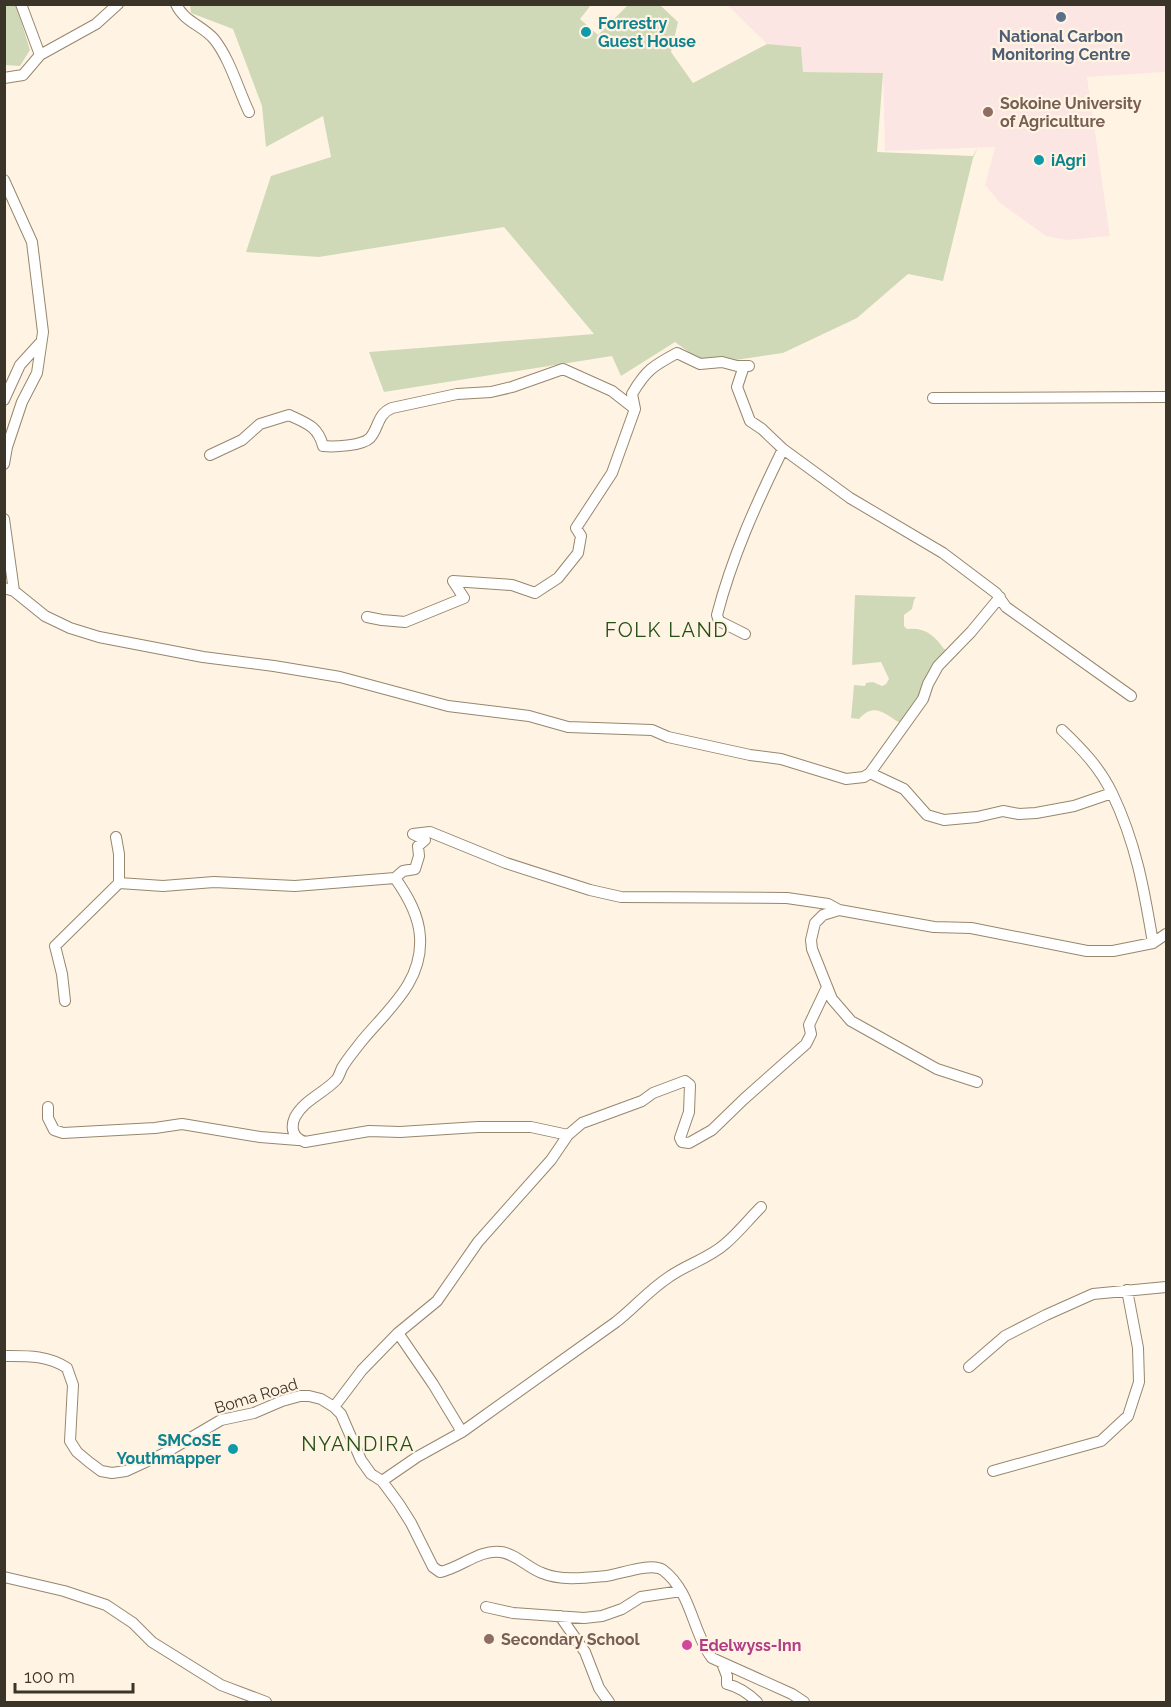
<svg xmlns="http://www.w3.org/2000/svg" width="1171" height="1707" viewBox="0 0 1171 1707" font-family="Raleway,sans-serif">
	<rect width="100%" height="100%" fill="#fff4e3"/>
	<path fill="#fbe6e4" d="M727,5H1166V72L1087,77L1110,236L1067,240L1046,236L1000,203L985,185L995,147L885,151L883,73L803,72L801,47L767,44Z"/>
	<path fill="#d0d9b7" d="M5,5H16L30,50L20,66L5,65Z
		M190,5H591L580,19L598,35L628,5H660L678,22L671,52L693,83L767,44L801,47L803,72L883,73L877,152L973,156L978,147L973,158L943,281L908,274L857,318L783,353L722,362L698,359L675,342L621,376L612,356L384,392L369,352L594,334L504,227L319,257L246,252L271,176L331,157L323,116L266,147L262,106L233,29L191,13Z
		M855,595L916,597L914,600L912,609L904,615V626L907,629C925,627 934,635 944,649L953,651L903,725C886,715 875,701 859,719L851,718L854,685L865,686L866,683L873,682L882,686L886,684L889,679L881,662L852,665Z"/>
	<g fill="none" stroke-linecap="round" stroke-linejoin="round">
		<defs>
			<path id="minor" d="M176,4C184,22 202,25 214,39C230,59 238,89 249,112
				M40,55L96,24L118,4
				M4,78L23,75L40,55L21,4
				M4,180L32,242L43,332L37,373L22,402L7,447L4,464
				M744,366L737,387L750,421L762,429L783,449L850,498L943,553L996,593L1006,607L1131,696
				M933,398L1166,397
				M4,400L20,365L40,343
				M210,455L242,440L260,424L289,415C306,423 318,426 323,446C334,447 362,446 370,438C379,428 377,414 392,408L457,394L491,392L512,387L563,369L612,391L635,409
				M4,519L14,591
				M4,588L14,591L45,616L70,628L99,637L203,657L274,666L340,677L448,706L529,716L568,727L652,730L668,737L750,755L781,759L846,779L864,777L870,773L904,789L927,815L944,820L977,817L1003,811L1019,814L1036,813L1074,806L1112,793C1136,843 1144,889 1153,943L1166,934
				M367,617L382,620L405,622L464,598L453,581L512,585L535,593L558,578L578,553L581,536L576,528L612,473L635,409L632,394C646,370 653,366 677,353L700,364L722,362L737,366H749
				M745,634L719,621L717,615C732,557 756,504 783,449
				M1062,730C1082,749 1100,768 1112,793
				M870,773L923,699L928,684L938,666L971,632L1000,597
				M116,837L119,854V883
				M395,878C407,895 419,915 420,937C423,983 387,1010 361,1042C355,1050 347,1059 342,1068C340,1072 339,1077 336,1080C324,1093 304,1100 295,1117C290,1128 293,1138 305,1142L369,1131L400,1132L478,1127H531L568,1135
				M65,1001L62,974L55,946L119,883L163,886L214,882L295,886L395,878L403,871L415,869L419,856L418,846L425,840L413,834L430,832L506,863L590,890L621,897L787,898L828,904L839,910
				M977,1082L937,1069L851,1021L832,999L812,949L811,940L815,923L823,915L839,910L934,927L971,928L1087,951H1113L1153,943
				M48,1107V1118L54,1130L63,1133L155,1128L182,1124L260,1137L298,1140
				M398,1333L433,1384L462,1432
				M4,1356C27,1356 47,1355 67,1368L73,1385L70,1441L77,1452L89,1462L101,1471L112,1473L126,1471L165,1453L221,1420L254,1413L282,1401L300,1396H309L321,1399L334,1407L341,1414L361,1460L371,1474L382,1481L399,1504L411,1523L433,1567L440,1572C461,1568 479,1549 501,1552C516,1554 528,1568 542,1573C561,1581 585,1578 606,1576C621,1574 651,1562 663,1570C692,1592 692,1632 712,1658L792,1694L804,1702
				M969,1367L1005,1336L1046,1315L1093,1294L1166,1287
				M334,1407L362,1370L398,1333L437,1301L478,1242L551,1160L568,1135L582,1123L642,1101L653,1093L685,1081L690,1085L689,1112L680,1138L682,1142L689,1143L712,1130L744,1099L806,1044L811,1034L809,1025L827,987
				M993,1471L1101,1441L1128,1416L1139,1382L1138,1348L1127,1290
				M382,1481L417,1457L462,1432L616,1322C634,1308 649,1290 669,1277C687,1264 708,1259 725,1244C738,1233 749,1219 761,1207
				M4,1577L64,1591L106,1605L133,1623L152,1642L221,1685L266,1702
				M486,1607L513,1613L584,1618L602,1616L622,1609L641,1597L681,1591
				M560,1616L585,1652L599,1688L609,1702
				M722,1663L727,1676V1684C739,1687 749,1694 757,1702"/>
		</defs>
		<use href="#minor" stroke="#97866d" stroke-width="12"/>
		<use href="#minor" stroke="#fff" stroke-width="10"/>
	</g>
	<circle fill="#5c6f8a" stroke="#fff4e3" stroke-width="2" cx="1061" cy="17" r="6"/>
	<g fill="#0f9aa8" stroke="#fff4e3" stroke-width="2">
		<circle cx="586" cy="32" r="6"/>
		<circle cx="1039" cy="160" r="6"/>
		<circle cx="233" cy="1449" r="6"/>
	</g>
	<g fill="#8d6e63" stroke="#fff4e3" stroke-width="2">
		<circle cx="988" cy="112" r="6"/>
		<circle cx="489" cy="1639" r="6"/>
	</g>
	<circle fill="#d1479c" stroke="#fff4e3" stroke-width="2" cx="687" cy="1645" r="6"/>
	<g text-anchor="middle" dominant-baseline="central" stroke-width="4.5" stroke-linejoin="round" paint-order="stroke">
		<g font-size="16" font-weight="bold" fill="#0d838f" stroke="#fff4e3" text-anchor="start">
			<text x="598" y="23">Forrestry<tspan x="598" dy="18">Guest House</tspan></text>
			<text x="1051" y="160">iAgri</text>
			<text x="221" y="1440" text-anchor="end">SMCoSE<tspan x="221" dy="18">Youthmapper</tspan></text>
		</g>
		<g font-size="16" font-weight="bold" fill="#4e5e75" stroke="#fff4e3">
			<text x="1061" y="36">National Carbon<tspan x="1061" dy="18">Monitoring Centre</tspan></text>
		</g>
		<g font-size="16" font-weight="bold" fill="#785e54" stroke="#fff4e3" text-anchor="start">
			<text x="1000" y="103">Sokoine University<tspan x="1000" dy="18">of Agriculture</tspan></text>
			<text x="501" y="1639">Secondary School</text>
		</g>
		<g font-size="16" fill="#3b3429" stroke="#fff4e3">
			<text transform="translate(256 1396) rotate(-17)">Boma Road</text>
		</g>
		<g font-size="16" font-weight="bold" fill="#b23c85" stroke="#fff4e3" text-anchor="start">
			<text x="699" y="1645">Edelwyss-Inn</text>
		</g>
		<g font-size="20" letter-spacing="1.5" fill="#244f14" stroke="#fff4e3">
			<text x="667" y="630">FOLK LAND</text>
			<text x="358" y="1444">NYANDIRA</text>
		</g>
	</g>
	<rect width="1171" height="1707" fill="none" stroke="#3b3429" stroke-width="12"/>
	<path d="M15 1683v9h118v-9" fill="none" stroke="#3b3429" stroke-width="3"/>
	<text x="24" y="1683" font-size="18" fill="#3b3429" stroke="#fff4e3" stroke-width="4.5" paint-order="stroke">100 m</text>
</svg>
